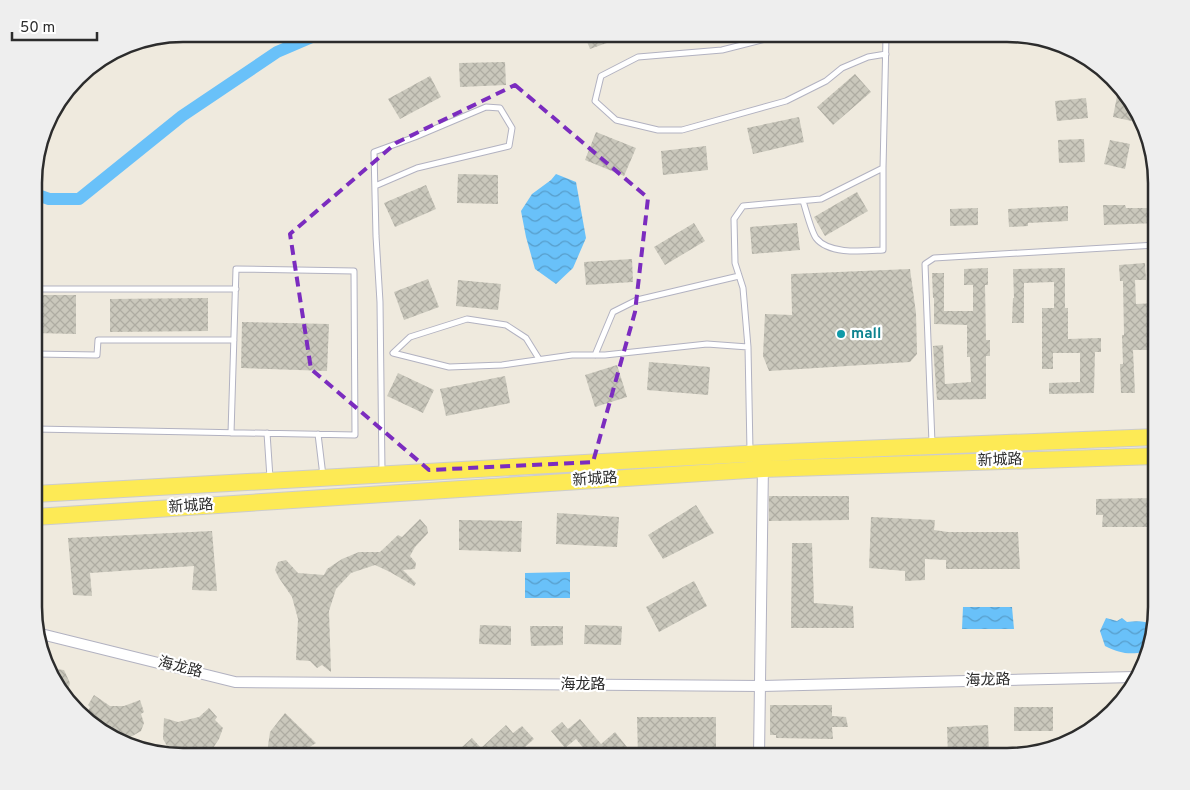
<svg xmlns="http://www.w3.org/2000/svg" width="1190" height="790" viewBox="0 0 1190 790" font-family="Overpass,'Noto Sans SC',sans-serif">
	<defs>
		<pattern id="water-waves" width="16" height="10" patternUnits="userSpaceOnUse" patternTransform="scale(1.25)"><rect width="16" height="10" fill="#69c1f9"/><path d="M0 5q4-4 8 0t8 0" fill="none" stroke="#579dca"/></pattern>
		<pattern id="building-cross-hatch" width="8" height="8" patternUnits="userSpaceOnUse" patternTransform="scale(1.25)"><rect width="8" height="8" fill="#cac8bc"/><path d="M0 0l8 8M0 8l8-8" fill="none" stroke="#aeaca2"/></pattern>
	</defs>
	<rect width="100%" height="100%" fill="#efeade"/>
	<path fill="url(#water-waves)" d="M556,174L576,182L586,238L573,268L556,284L535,269L526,237L521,211L532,194L551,180Z
		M570,572V598H525V573Z
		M963,607H1012L1014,629H962Z
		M1106,618L1117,621L1122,618L1127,622C1135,621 1146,620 1153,626L1144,652C1129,655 1119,653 1105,646L1100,631Z"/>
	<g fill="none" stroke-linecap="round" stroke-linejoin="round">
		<path stroke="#69c1f9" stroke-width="12" d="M35,194L49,199H79L182,116L277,52L319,34"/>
	</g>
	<path fill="url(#building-cross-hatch)" d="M584,34H629V35L590,49Z
		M505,62L506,85L460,87L459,63Z
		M855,74L871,92L833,125L817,107Z
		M430,76L441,97L400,119L388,99Z
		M1117,96L1126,98L1136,109L1141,123L1113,117Z
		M1086,98L1088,118L1057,121L1055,101Z
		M799,117L804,142L753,154L747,128Z
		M596,132L636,148L624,176L585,160Z
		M1084,139L1085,162L1059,163L1058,140Z
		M1110,140L1130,144L1125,169L1104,164Z
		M706,146L708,170L663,175L661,151Z
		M458,174L498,175V204L457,203Z
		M426,185L436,209L395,227L384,203Z
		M857,192L868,211L825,236L814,217Z
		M1103,205H1125L1126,208H1156V223L1104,225Z
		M1068,206V221L1028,223V226L1009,227L1008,209Z
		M978,208V225L950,226V209Z
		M694,223L705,241L665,265L654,247Z
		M797,223L800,250L752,254L750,227Z
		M632,259L633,282L586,285L584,262Z
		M1145,263L1146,280H1135L1136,304L1156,303V319L1152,320L1153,350H1133L1135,393H1121L1120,364H1123L1122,335H1124L1123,281H1120L1119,265Z
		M988,268V285H985L986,340H990V356H986V399L937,400L933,346L943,345L945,384L971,382L970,357H967V325L934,324V298H933L932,273H944V311H973V285H964V269Z
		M1065,268V308H1068V339L1101,338V352H1095L1094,393L1049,394V383L1080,382V353H1053V369H1042V308H1054V282L1024,283V323H1012L1013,298H1014L1013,269Z
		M910,269L916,313L917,354L910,362L769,371L763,356L765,314L792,315L791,274Z
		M428,279L439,307L404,320L394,292Z
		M458,280L501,284L498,310L456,306Z
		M35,295H76V334L35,333Z
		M208,298V331L110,332V299Z
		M242,322L329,324L327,371L241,368Z
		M649,362L710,367L708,395L647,390Z
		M617,365L627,397L595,407L585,375Z
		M398,373L434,390L423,413L387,396Z
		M505,376L510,403L446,416L440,389Z
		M769,496H849V520L769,521Z
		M1156,498V527H1102L1103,515H1096V499Z
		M696,505L714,533L663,559L648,535Z
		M557,513L619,517L617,547L556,544Z
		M871,517L935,520L934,530L948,532H1018L1020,569H946V560L925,559V580L905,581V571L869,568Z
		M420,519L427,527L428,533L415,547L410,556L416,563L415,569L403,570L416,583L414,586L390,572L375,565L351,573L336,589L329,611L331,672L322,665L317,668L310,661L296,660L298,619L292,597L279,578L275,570L278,562L286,560L298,573L324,575L327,569L342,559L359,552H380L398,535L402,537Z
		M459,520L522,521L521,552L459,550Z
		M212,531L217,591L192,590L194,566L90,573L92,596L73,595L68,538Z
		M792,543H812L814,603L853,606L854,628H791Z
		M694,581L707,606L659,632L646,607Z
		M480,625L511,626V645L479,644Z
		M585,625L622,626L621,645L584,644Z
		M530,626H563V645L531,646Z
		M55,669L64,670L70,683L67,695L54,682L52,677L56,676Z
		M94,695L110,706H124L140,700L144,712L141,714L144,723L141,731L122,742L100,731L89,719L90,717L87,713L90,707L88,705Z
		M770,705H832V716L846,717L848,727H832L833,739L776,738V735H770Z
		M1014,707H1053V731H1014Z
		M209,708L217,717L215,720L223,728L219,739L211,751L202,756H192L180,754L167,746L163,739L164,718L178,722L199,717Z
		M285,713L316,743L305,750L310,756H268V746L270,732Z
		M637,717H716V756H638Z
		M580,719L601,744L615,732L627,747L616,756H590L576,739L565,748L551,731L562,722L568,729Z
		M506,725L513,733L522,726L534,739L516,755L508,747L498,756H452L472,738L481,748Z
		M988,725L989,756H948L947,727Z"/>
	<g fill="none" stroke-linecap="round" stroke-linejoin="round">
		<defs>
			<path id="service" d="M785,34L722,50L638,57L601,76L595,101L616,120L658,130H682L786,101L826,81L842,68L868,57L886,54
				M375,186L417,168L509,146L512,128L500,108L486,107L415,137L374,152L376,236L380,302L382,472
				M803,201C806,210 811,231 816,238C829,255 864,251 883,250V168
				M35,289H236
				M35,354L97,355L98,340H234
				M595,355L613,312L637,300L739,276
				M539,359L526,338L506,325L467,319L410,337L393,353L449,367L502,365L572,355H605L707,344L748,347
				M35,429C142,431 248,433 355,435L354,271L236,269L231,433
				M267,433L270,478
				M318,434L323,476
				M932,443L925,264L934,258L1156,245
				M750,451L748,347L743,288L735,263L734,219L743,206L821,199L883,168L886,37L884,34"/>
			<path id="minor" d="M37,633L235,682L760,686L1135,677
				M759,756L763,464"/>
			<path id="primary" d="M35,494L763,453L1156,437
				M35,517L763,469L1156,456"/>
		</defs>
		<use href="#service" stroke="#b2b2c1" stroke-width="7"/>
		<use href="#minor" stroke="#b2b2c1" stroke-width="12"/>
		<use href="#primary" stroke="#ccc" stroke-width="18"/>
		<use href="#service" stroke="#fff" stroke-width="5"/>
		<use href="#minor" stroke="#fff" stroke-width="10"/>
		<use href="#primary" stroke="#fdea55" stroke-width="16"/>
	</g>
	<path fill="none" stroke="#7b2cbf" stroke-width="4" stroke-dasharray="10 6" stroke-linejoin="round" d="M515,85L648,198L635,312L593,462L429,470L311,369L290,234L396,143Z"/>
	<circle fill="#0f9aa8" stroke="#fff" stroke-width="2" cx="841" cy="334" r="5"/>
	<g text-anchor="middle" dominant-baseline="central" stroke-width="4.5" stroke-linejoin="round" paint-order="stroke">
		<g font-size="15" font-weight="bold" fill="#0d838f" stroke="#fff" text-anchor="start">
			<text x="851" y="334">mall</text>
		</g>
		<g font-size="15" fill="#2c2c2c" stroke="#fff">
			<text transform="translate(1000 461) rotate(-2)">新城路</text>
			<text transform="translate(595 480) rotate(-4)">新城路</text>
			<text transform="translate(191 507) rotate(-4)">新城路</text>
			<text transform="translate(180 668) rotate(14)">海龙路</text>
			<text transform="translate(988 681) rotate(-1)">海龙路</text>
			<text x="583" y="685">海龙路</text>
		</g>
	</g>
	<path d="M0 0H1190V790H0ZM183 42H1007A141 141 0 0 1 1148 183V607A141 141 0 0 1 1007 748H183A141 141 0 0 1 42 607V183A141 141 0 0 1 183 42Z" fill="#eee" fill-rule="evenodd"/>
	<path fill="none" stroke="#2c2c2c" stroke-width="2.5" d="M183 42H1007A141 141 0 0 1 1148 183V607A141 141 0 0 1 1007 748H183A141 141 0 0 1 42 607V183A141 141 0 0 1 183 42Z"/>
	<path d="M12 32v8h85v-8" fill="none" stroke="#2c2c2c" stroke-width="2.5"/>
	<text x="20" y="32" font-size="15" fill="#2c2c2c" stroke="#ffffff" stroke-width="4" paint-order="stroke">50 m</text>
</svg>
